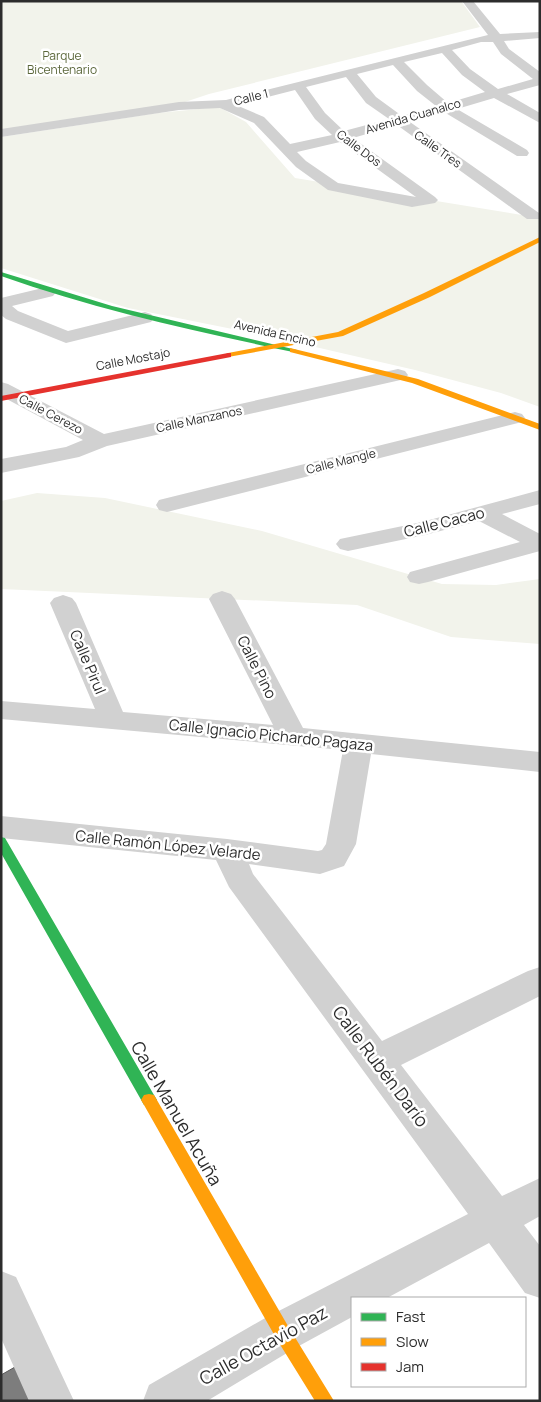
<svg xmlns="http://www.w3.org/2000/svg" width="541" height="1402" viewBox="0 0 541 1402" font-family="Manrope,sans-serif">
	<rect width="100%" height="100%" fill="#fff"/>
	<path fill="#f2f3eb" d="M1,1H461L480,27L209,94L173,106L1,131Z
		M219,107L246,122L295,178L528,216L540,212V407L501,393L415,370L272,337L128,308L1,268V137L158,113Z
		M37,493L105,498L262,531L442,584L496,585L540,579V644L451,637L357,605L1,589V501Z"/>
	<path fill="#7d7d7d" stroke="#585858" d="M15,1367L26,1388H48L53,1401H1V1375Z"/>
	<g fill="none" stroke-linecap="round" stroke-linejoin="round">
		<path fill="#d1d1d1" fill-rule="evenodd" d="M462,1H473L500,34L540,32V38L504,41L509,49L540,72V85L507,94L540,113V123L494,98L457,109L527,150L529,153L527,156H517L444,112L410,122L539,213V219H527L397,125L353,138L435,197L438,200L435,203L412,207L328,190L296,167L254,123L220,108L179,110L1,137V129L179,102L226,100L488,35ZM481,42H493L501,54L533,79L498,89L470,69L452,50ZM442,53L462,75L485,92L448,103L427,85L404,62ZM393,65L417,91L436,106L402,116L376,97L357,74ZM346,77L366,103L389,119L344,131L325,113L306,87ZM295,90L315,119L332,135L290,144L264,117L236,105ZM340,142L416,197L338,183L306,161L297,152Z
			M47,287L53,288L56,292L53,296L12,306L18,311L68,331L145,312L151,314L154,318L151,322L66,343L6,319L1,315V298Z
			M398,369L405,371L408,375L405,379L107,446L79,457L1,473V459L66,447L83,440L1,396V382L8,384L104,434Z
			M515,412L522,414L525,418L522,422L167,512L159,510L156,505L159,500Z
			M540,490V504L502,514L540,534V551L428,582L419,584L410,582L407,577L410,572L520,542L479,521L425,535L348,551L340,549L336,544L340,539L422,522Z
			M222,591L231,594L235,599L303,728L540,752V772L371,754L356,844L344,866L320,874L249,864L253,874L382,1041L528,971L540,967V996L401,1065L502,1196L540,1178V1216L524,1225L540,1246V1298L525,1293L489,1243L387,1298H352V1317L297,1347L207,1401H143L149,1385L267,1317L468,1214L229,887L216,860L1,838V816L227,839L318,851L322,850L326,844L343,750L1,719V701L95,709L50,603L54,598L63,595L72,598L76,603L123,712L273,725L209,599L213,594Z
			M1,1271L16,1277L74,1401H29L1,1338Z"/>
		<path fill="#30b455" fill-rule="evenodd" d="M1,272L112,306L297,350L293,352C194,331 97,310 1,276Z
			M1,837L5,838L154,1095L157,1100L154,1105L149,1106L144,1105L1,853Z"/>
		<path fill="#ff9f0a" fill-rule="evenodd" d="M540,237V242L430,297L343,336L228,357L224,355L228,353L338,332L424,293Z
			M290,348L418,379L540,424V430L412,383L290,352Z
			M149,1094L154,1095L288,1326L334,1401H315L276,1338L144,1105L141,1100L144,1095Z"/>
		<path fill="#e5322d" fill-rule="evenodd" d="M228,353H231V357L1,401V396Z"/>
	</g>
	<g text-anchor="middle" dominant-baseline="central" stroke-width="5" stroke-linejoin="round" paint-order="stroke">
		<g font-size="12" fill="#5b673b" stroke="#fff">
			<text x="62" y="55">Parque<tspan x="62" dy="14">Bicentenario</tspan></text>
		</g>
		<g font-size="12" fill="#2c2c2c" stroke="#fff">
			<text transform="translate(251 97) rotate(-14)">Calle 1</text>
			<text transform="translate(413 116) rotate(-16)">Avenida Cuanalco</text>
			<text transform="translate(359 148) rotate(37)">Calle Dos</text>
			<text transform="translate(438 149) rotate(35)">Calle Tres</text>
			<text transform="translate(275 333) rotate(13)">Avenida Encino</text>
			<text transform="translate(133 359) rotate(-11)">Calle Mostajo</text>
			<text transform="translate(51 414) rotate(28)">Calle Cerezo</text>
			<text transform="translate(199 419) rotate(-12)">Calle Manzanos</text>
			<text transform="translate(341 461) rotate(-14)">Calle Mangle</text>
		</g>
		<g font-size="15" fill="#2c2c2c" stroke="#fff">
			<text transform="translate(444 522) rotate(-14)">Calle Cacao</text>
			<text transform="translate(88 662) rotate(67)">Calle Pirul</text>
			<text transform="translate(257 667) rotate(63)">Calle Pino</text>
			<text transform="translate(271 735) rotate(6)">Calle Ignacio Pichardo Pagaza</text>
			<text transform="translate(168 845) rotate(6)">Calle Ramón López Velarde</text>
		</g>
		<g font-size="18" fill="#2c2c2c" stroke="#fff">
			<text transform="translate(381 1066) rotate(53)">Calle Rubén Darío</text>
			<text transform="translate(177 1113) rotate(60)">Calle Manuel Acuña</text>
			<text transform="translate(263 1345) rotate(-29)">Calle Octavio Paz</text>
		</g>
	</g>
	<rect width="541" height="1402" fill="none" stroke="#2c2c2c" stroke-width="5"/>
	<rect x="351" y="1297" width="175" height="90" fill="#ffffff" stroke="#ababab"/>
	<rect x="361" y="1313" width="25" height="8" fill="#30b455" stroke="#ababab"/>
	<text x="396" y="1322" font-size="15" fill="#2c2c2c">Fast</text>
	<rect x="361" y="1338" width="25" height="8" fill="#ff9f0a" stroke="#ababab"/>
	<text x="396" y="1347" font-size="15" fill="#2c2c2c">Slow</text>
	<rect x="361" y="1363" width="25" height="8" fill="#e5322d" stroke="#ababab"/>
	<text x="396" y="1372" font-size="15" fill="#2c2c2c">Jam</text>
</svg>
